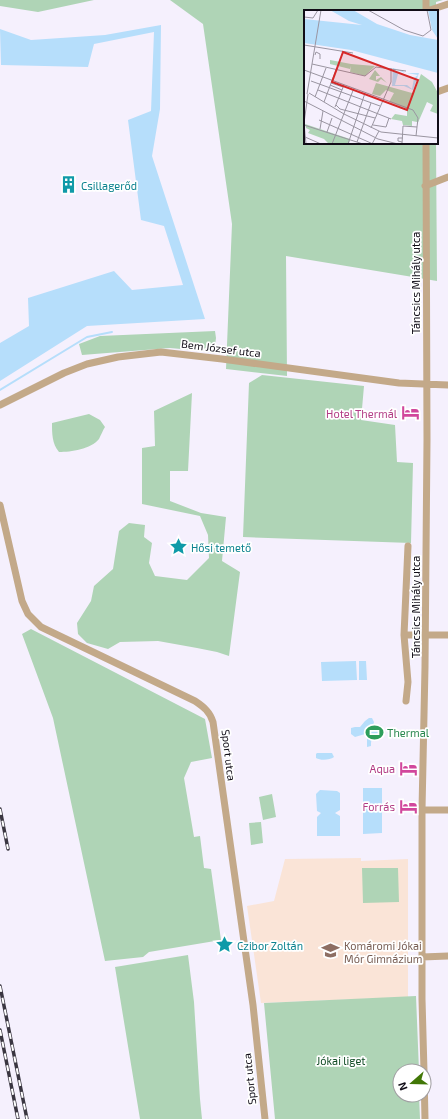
<svg xmlns="http://www.w3.org/2000/svg" width="448" height="1119" viewBox="0 0 448 1119" font-family="'Exo 2',sans-serif">
	<rect width="100%" height="100%" fill="#f5f0fd"/>
	<path fill="#fae4d7" d="M361,858V861L408,859V997L261,1003L247,906L274,901L285,859Z"/>
	<path fill="#afd4b6" d="M0,0H94L38,12L0,6Z
		M170,0H443L436,2V11H305V143H436L437,281L286,256L287,376L226,369L232,224L203,24Z
		M215,331L216,338L214,352L170,348L82,355L79,344L100,336Z
		M262,375L364,386L361,420L395,425L397,462L413,463L411,543L243,537L249,383Z
		M192,393L188,471H170V501L201,513L226,517L222,561L240,572L229,656L217,652L197,648L158,641L120,642L108,649L87,643L78,634L77,623L91,601L94,586L113,569L119,531L129,523L145,525L144,537L152,543L149,563L155,576L187,580L209,558L208,535L200,516L142,504V448L155,446L154,411Z
		M89,414L100,420L105,427C103,430 101,435 99,439C91,449 71,452 59,452C52,444 52,433 52,423Z
		M31,629L205,719L212,758L191,762L184,778L194,837L200,836L204,868L211,869L221,940L149,952L143,957L105,961L53,718L22,634Z
		M272,794L276,817L263,820L259,797Z
		M261,822L263,843L251,845L249,823Z
		M362,868H398L399,902L363,903Z
		M188,955L194,1002L200,1099L202,1119H140L115,967Z
		M416,996L419,1071H400V1095H419L420,1119H275L264,1003Z"/>
	<path fill="#b6defb" d="M161,25L160,109L152,156L205,319L87,326L0,381V343L29,326L28,298L114,271L132,290L183,285L164,226L141,220L128,120L151,111L154,32L94,44L88,67L1,65L0,29L31,40L105,35Z
		M356,661L357,680L322,681L321,662Z
		M359,661H366L367,680H359Z
		M369,718H372L374,722L372,729H373L379,725L382,726L383,731C376,739 371,732 371,746L367,747V737L365,734L355,737L351,734V728L355,727H360L365,721Z
		M317,753H332L334,757C330,760 321,761 316,758V754Z
		M363,788H382V833L363,834Z
		M320,790L337,791L340,793V810L335,813L340,816V836H317V817L321,813L317,811L316,794Z"/>
	<g fill="none" stroke-linecap="round" stroke-linejoin="round">
		<path stroke="#b6defb" stroke-width="2" d="M0,390L87,337L112,332"/>
		<path stroke="#c3a989" stroke-width="7" d="M426,0V11
			M427,11L448,4
			M437,92L448,88
			M425,186L448,177
			M0,405L64,373L87,364L118,357L161,352L222,359L399,383L448,385
			M0,505L22,601L28,614L41,627L195,701C204,707 210,712 213,722L253,1005L265,1119
			M408,546L404,635H448
			M404,635L408,682L406,701
			M422,810H448
			M422,957L448,956
			M424,1071L422,999V810L425,667L427,440L426,143
			M424,1073L425,1119"/>
		<defs>
			<path id="rail" d="M0,809L8,849
				M0,986L27,1119
				M0,1030L18,1119"/>
		</defs>
		<use href="#rail" stroke="#3a3641" stroke-width="3.5"/>
		<use href="#rail" stroke="#fff" stroke-width="2" stroke-dasharray="6" stroke-linecap="butt"/>
	</g>
	<defs>
		<symbol id="building-bare" viewBox="-9 -9 18 18"><path d="M-4-6H4V6H1V3H-1V6H-4ZM-2.5-4.3h1.7v1.8h-1.7ZM.8-4.3h1.7v1.8H.8ZM-2.5-1h1.7V.8h-1.7ZM.8-1h1.7V.8H.8Z" fill="#0f9aa8" stroke="#fff" stroke-width="2.5" paint-order="stroke"/></symbol>
		<symbol id="hotel-bare" viewBox="-9 -9 18 18"><path d="M-6-4.5h1.5V1H6V5H4.5V3h-9V5H-6ZM-4 0a1.8 1.8 0 1 1 3.6 0ZM.5 0V-2.5h3Q6-2.5 6 0Z" fill="#d1479c" stroke="#fff" stroke-width="2.5" paint-order="stroke"/></symbol>
		<symbol id="sight-bare" viewBox="-9 -9 18 18"><path d="M0-6L1.8-2.2L6-1.7L2.9 1.2L3.7 5.4L0 3.3L-3.7 5.4L-2.9 1.2L-6-1.7L-1.8-2.2Z" fill="#0f9aa8" stroke="#fff" stroke-width="2.5" paint-order="stroke"/></symbol>
		<symbol id="stadium-bare" viewBox="-9 -9 18 18"><path d="M0-5a6.5 5 0 1 0 0 10a6.5 5 0 1 0 0-10ZM-3.5-1.8h7v3.6h-7Z" fill="#2e9e5b" stroke="#fff" stroke-width="2.5" paint-order="stroke"/></symbol>
		<symbol id="school-bare" viewBox="-9 -9 18 18"><path d="M0-5L7-2L0 1L-7-2ZM-4 1L0 2.5L4 1V4Q0 6-4 4Z" fill="#8d6e63" stroke="#fff" stroke-width="2.5" paint-order="stroke"/></symbol>
	</defs>
	<g fill-rule="evenodd">
		<use href="#building-bare" x="56" y="172" width="25" height="25"/>
		<use href="#hotel-bare" x="398" y="400" width="25" height="25"/>
		<use href="#sight-bare" x="166" y="534" width="25" height="25"/>
		<use href="#stadium-bare" x="362" y="720" width="25" height="25"/>
		<use href="#hotel-bare" x="396" y="756" width="25" height="25"/>
		<use href="#hotel-bare" x="396" y="794" width="25" height="25"/>
		<use href="#sight-bare" x="212" y="932" width="25" height="25"/>
		<use href="#school-bare" x="318" y="938" width="25" height="25"/>
	</g>
	<g text-anchor="middle" dominant-baseline="central" stroke-width="3.5" stroke-linejoin="round" paint-order="stroke">
		<g font-size="11" fill="#0d838f" stroke="#fff" text-anchor="start">
			<text x="81" y="185">Csillagerőd</text>
			<text x="191" y="547">Hősi temető</text>
			<text x="237" y="945">Czibor Zoltán</text>
		</g>
		<g font-size="11" fill="#110d17" stroke="#fff">
			<text transform="translate(415 283) rotate(-90)">Táncsics Mihály utca</text>
			<text transform="translate(221 348) rotate(7)">Bem József utca</text>
			<text transform="translate(415 607) rotate(-90)">Táncsics Mihály utca</text>
			<text transform="translate(229 755) rotate(83)">Sport utca</text>
			<text transform="translate(249 1079) rotate(-96)">Sport utca</text>
		</g>
		<g font-size="11" fill="#b23c85" stroke="#fff" text-anchor="end">
			<text x="397" y="413">Hotel Thermál</text>
			<text x="395" y="768">Aqua</text>
			<text x="395" y="806">Forrás</text>
		</g>
		<g font-size="11" fill="#27864d" stroke="#fff" text-anchor="start">
			<text x="387" y="732">Thermal</text>
		</g>
		<g font-size="11" fill="#785e54" stroke="#fff" text-anchor="start">
			<text x="344" y="945">Komáromi Jókai<tspan x="344" dy="13">Mór Gimnázium</tspan></text>
		</g>
		<g font-size="11" fill="#104b24" stroke="#fff">
			<text x="341" y="1060">Jókai liget</text>
		</g>
	</g>
	<g transform="translate(304 10)">
		<rect width="134" height="134" fill="#f5f0fd"/>
		<path d="M26,50L47,54L71,56L61,66L46,62L47,56L46,59L26,54ZM71,60L76,66H72V70L77,67L83,73L77,69L74,72L65,69ZM117,64L128,72L134,83V104L126,101L129,95L123,92L113,115V112L108,111V116L99,115L98,111L87,109L91,104L103,106V99L85,92L90,83L82,80L76,86L68,84L72,73L108,83L111,81ZM1,114L46,129L45,134H25L20,129L4,123L6,120L2,118Z" fill="#afd4b6"/>
		<path d="M26,0H49L73,14L106,25L134,30V63L47,40L0,33V9L58,15L45,11ZM124,0H134V29L128,20ZM89,58L99,61L101,63L91,59L94,64L91,75H103L108,79L110,68L114,65L103,63H115L109,80L100,76H88Z" fill="#b6defb"/>
		<path fill="none" stroke="#9a95a1" stroke-width="1" d="M64,0L100,20L119,26L127,20L123,0M0,7L9,8L14,0M0,35L49,43M11,45L12,42L16,44V49M8,54L61,66L72,57L102,61M0,60L109,100L114,108L112,126M7,71L76,96M27,73L39,77M26,75L38,80M14,80L87,109M5,83L40,104L77,122L134,128M3,84L17,0M11,87L22,58M0,91L74,129L94,134M20,92L32,60M32,95L36,99L71,108M31,97L40,75M15,110L69,134M0,115L59,134M69,115L82,117L85,108M67,118L87,72V58M16,119L19,101M23,122L28,108M1,127L17,134M53,132L67,93M98,132L94,131V128H99M2,134L0,113L4,84M28,134L50,78M44,134L61,83M68,134L75,121M98,134L99,116L113,117"/>
		<path fill="#d62828" fill-opacity="0.15" stroke="#d62828" stroke-width="2" d="M39,42L114,70L103,100L28,72Z"/>
		<rect width="134" height="134" fill="none" stroke="#110d17" stroke-width="2"/>
	</g>
	<g transform="translate(412 1083) rotate(250)"><circle r="19" fill="#ffffff" stroke="#a09ea2"/>
	<path d="M0-3L7 15L0 10L-7 15Z" fill="#417706"/>
	<text y="-6" font-size="11" font-weight="bold" text-anchor="middle" fill="#110d17">N</text>
	</g>
</svg>
